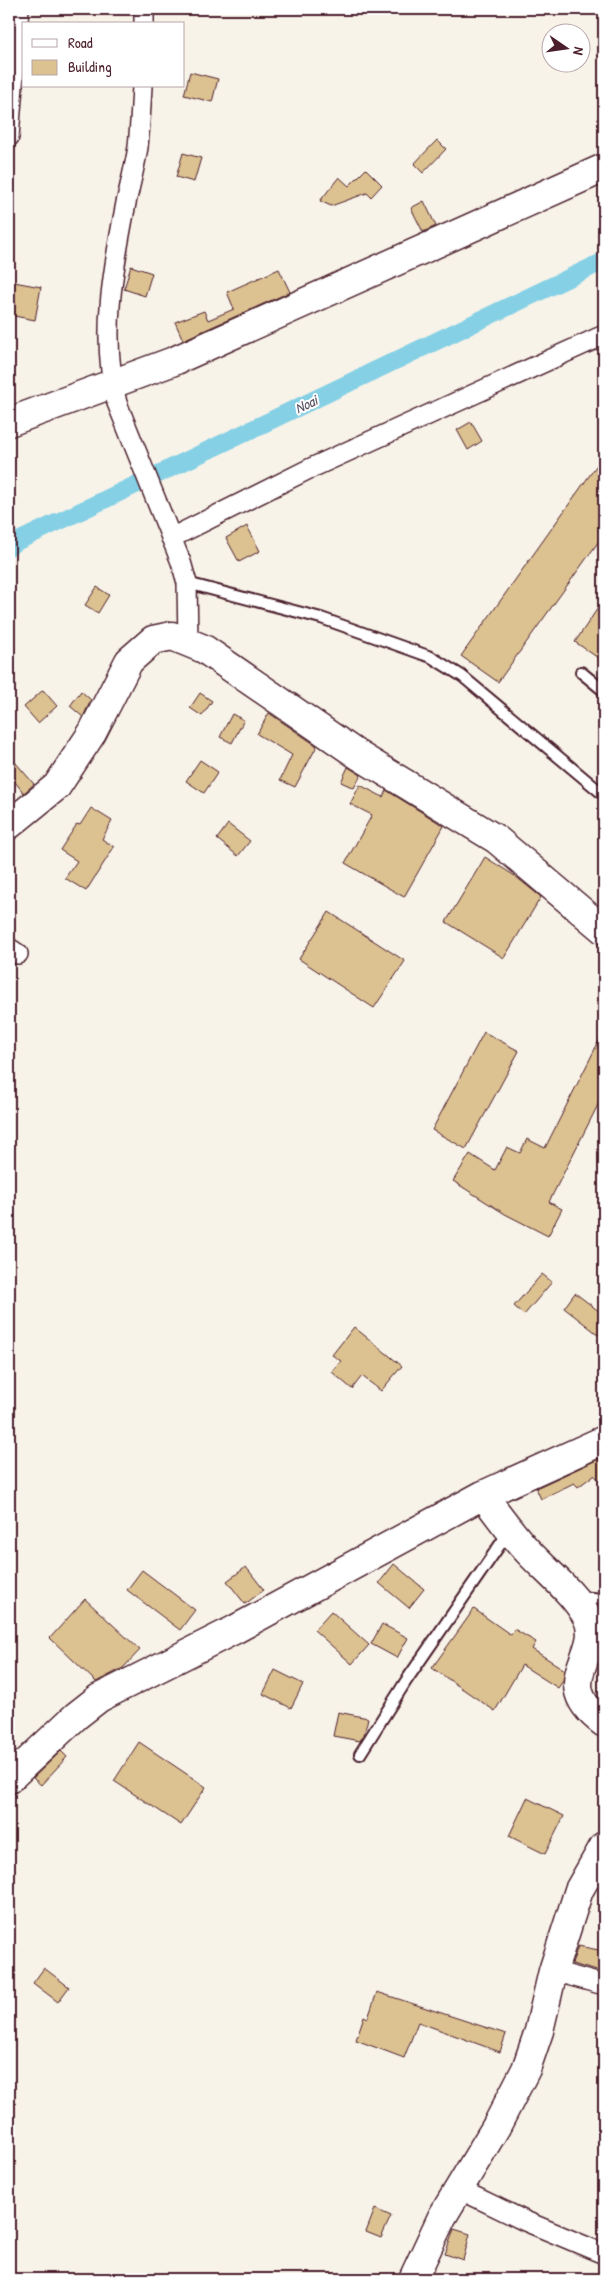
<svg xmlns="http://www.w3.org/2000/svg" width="613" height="2288" viewBox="0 0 613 2288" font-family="'Patrick Hand',sans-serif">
	<rect width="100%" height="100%" fill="#f8f3e9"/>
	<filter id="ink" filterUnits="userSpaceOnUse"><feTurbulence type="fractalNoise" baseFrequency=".02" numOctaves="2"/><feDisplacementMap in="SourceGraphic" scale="10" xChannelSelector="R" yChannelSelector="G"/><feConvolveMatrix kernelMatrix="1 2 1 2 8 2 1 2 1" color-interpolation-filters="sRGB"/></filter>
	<g filter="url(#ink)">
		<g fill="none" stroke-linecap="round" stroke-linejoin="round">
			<path stroke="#85d0e5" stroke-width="18" d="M9,547L14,543L604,261"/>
		</g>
		<path fill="#dcc191" stroke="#4a1f2b" d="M190,72L218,79L212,102L184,95Z
			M437,140L446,149L423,173L414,164Z
			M183,153L201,158L194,182L176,177Z
			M366,169L382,185L371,197L367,193L331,206L320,201L339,177L349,186Z
			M424,201L436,226L423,232L411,208Z
			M131,266L152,273L145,296L124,289Z
			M279,269L290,292L183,340L175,322L204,311L208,320L234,309L227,292Z
			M14,282L41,287L35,320L9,315Z
			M471,422L482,441L468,450L457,430Z
			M604,455V534L498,682L461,656Z
			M247,526L260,551L239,562L226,538Z
			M97,587L109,595L98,613L85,605Z
			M604,599V662L575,642Z
			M43,690L57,706L38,723L24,707Z
			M81,691L91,700L83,717L70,706Z
			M200,693L212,701L202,716L190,708Z
			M269,713L317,746L295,787L280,780L292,755L257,734Z
			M232,714L244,720L232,743L220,737Z
			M9,755L34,784L24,793L9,775Z
			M200,760L218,772L204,793L186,781Z
			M348,767L361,775L354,788L341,782Z
			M360,785L383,797L386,790L444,826L404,897L345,863L372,815L350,804Z
			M91,808L112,821L102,839L114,847L86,891L65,878L77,861L60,850L77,824L80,825Z
			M228,824L250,841L238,856L217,839Z
			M485,857L515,876L541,897L504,958L446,922Z
			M329,912L405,961L374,1008L299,959Z
			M604,1031V1093L549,1202L562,1209L548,1236L505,1214L453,1181L470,1154L495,1170L507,1147L520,1153L527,1139L545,1148Z
			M484,1032L519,1051L466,1149L432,1130Z
			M542,1274L552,1282L524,1315L514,1306Z
			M575,1293L604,1315V1339L564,1308Z
			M354,1327L402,1366L381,1391L362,1376L352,1389L332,1372L341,1361L332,1355Z
			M599,1459L604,1464V1485L594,1475L578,1487L574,1483L541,1499L536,1488Z
			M394,1564L424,1589L409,1608L379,1583Z
			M246,1567L264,1590L245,1604L227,1581Z
			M142,1570L195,1610L180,1630L127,1590Z
			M85,1599L140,1650L123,1668L96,1682L50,1638Z
			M474,1609L511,1635L514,1629L536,1642L532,1649L565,1670L563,1681L558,1688L522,1665L495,1711L432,1668Z
			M331,1611L369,1645L352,1664L314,1630Z
			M382,1624L408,1638L397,1658L371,1644Z
			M275,1670L303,1684L291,1708L263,1694Z
			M338,1712L368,1718L364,1735L360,1741L333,1736Z
			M139,1742L206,1787L181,1825L114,1781Z
			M61,1751L67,1757L41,1785L33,1778Z
			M527,1798L564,1816L545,1854L509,1836Z
			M578,1946L604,1951V1973L572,1964Z
			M44,1968L69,1987L58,2002L33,1983Z
			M377,1992L506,2034L500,2052L418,2022L404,2058L356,2040L364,2016L368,2018Z
			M375,2209L391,2216L381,2238L366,2232Z
			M454,2229L470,2234L463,2260L445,2254Z"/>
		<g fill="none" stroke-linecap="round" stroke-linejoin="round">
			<defs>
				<path id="lane" d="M187,583L321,618L431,657L462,676L604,795
					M581,672L604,691
					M579,1597L604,1599
					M360,1754L406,1681L508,1533"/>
				<path id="street" d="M144,24V9
					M142,86C141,106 140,127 138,147C135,166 130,185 126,203C113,269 100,337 117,403L181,562L187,583L188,642
					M9,137L19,9
					M171,538L309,469L604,335
					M9,948L18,954
					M553,1971L604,1985
					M459,2189L525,2221L604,2254"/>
				<path id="secondary" d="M9,422L174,361L604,168
					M9,825L57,786L92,733L129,661L153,640L172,636L204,649L358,755L496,839L604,930
					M483,1495C496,1512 509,1530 523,1546C543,1569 572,1590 587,1617C606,1654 546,1681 604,1723
					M9,1779L76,1716L99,1698L234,1630L483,1495L604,1440
					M413,2279L442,2217L496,2127L526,2069L539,2031L553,1971L579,1890L604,1846"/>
			</defs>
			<use href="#lane" stroke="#4a1f2b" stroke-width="14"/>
			<use href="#street" stroke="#4a1f2b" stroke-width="22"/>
			<use href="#secondary" stroke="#4a1f2b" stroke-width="31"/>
			<use href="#lane" stroke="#fff" stroke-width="10"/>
			<use href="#street" stroke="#fff" stroke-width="19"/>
			<use href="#secondary" stroke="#fff" stroke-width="28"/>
		</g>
	</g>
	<g text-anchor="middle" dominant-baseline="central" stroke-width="4" stroke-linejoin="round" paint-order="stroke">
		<g font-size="15" font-style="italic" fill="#5c5463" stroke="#fff">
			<text transform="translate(306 404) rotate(-26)">Noai</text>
		</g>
	</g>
	<rect width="613" height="2288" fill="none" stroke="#fff" stroke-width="30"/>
	<rect x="15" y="15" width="583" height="2258" fill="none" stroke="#4a1f2b" stroke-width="2" filter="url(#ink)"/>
	<rect x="22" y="22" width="162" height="65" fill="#ffffff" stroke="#b7a5aa"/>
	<rect x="32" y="39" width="25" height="8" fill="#ffffff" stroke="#b7a5aa"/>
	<text x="68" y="48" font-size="15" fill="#4a1f2b">Road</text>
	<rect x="32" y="60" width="25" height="15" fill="#dcc191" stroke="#b7a5aa"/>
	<text x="68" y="72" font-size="15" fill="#4a1f2b">Building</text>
	<g transform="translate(566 48) rotate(103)"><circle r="24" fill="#ffffff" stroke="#b7a5aa"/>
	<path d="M0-4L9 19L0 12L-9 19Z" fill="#4a1f2b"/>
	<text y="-8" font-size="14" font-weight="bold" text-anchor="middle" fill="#4a1f2b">N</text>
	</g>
</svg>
